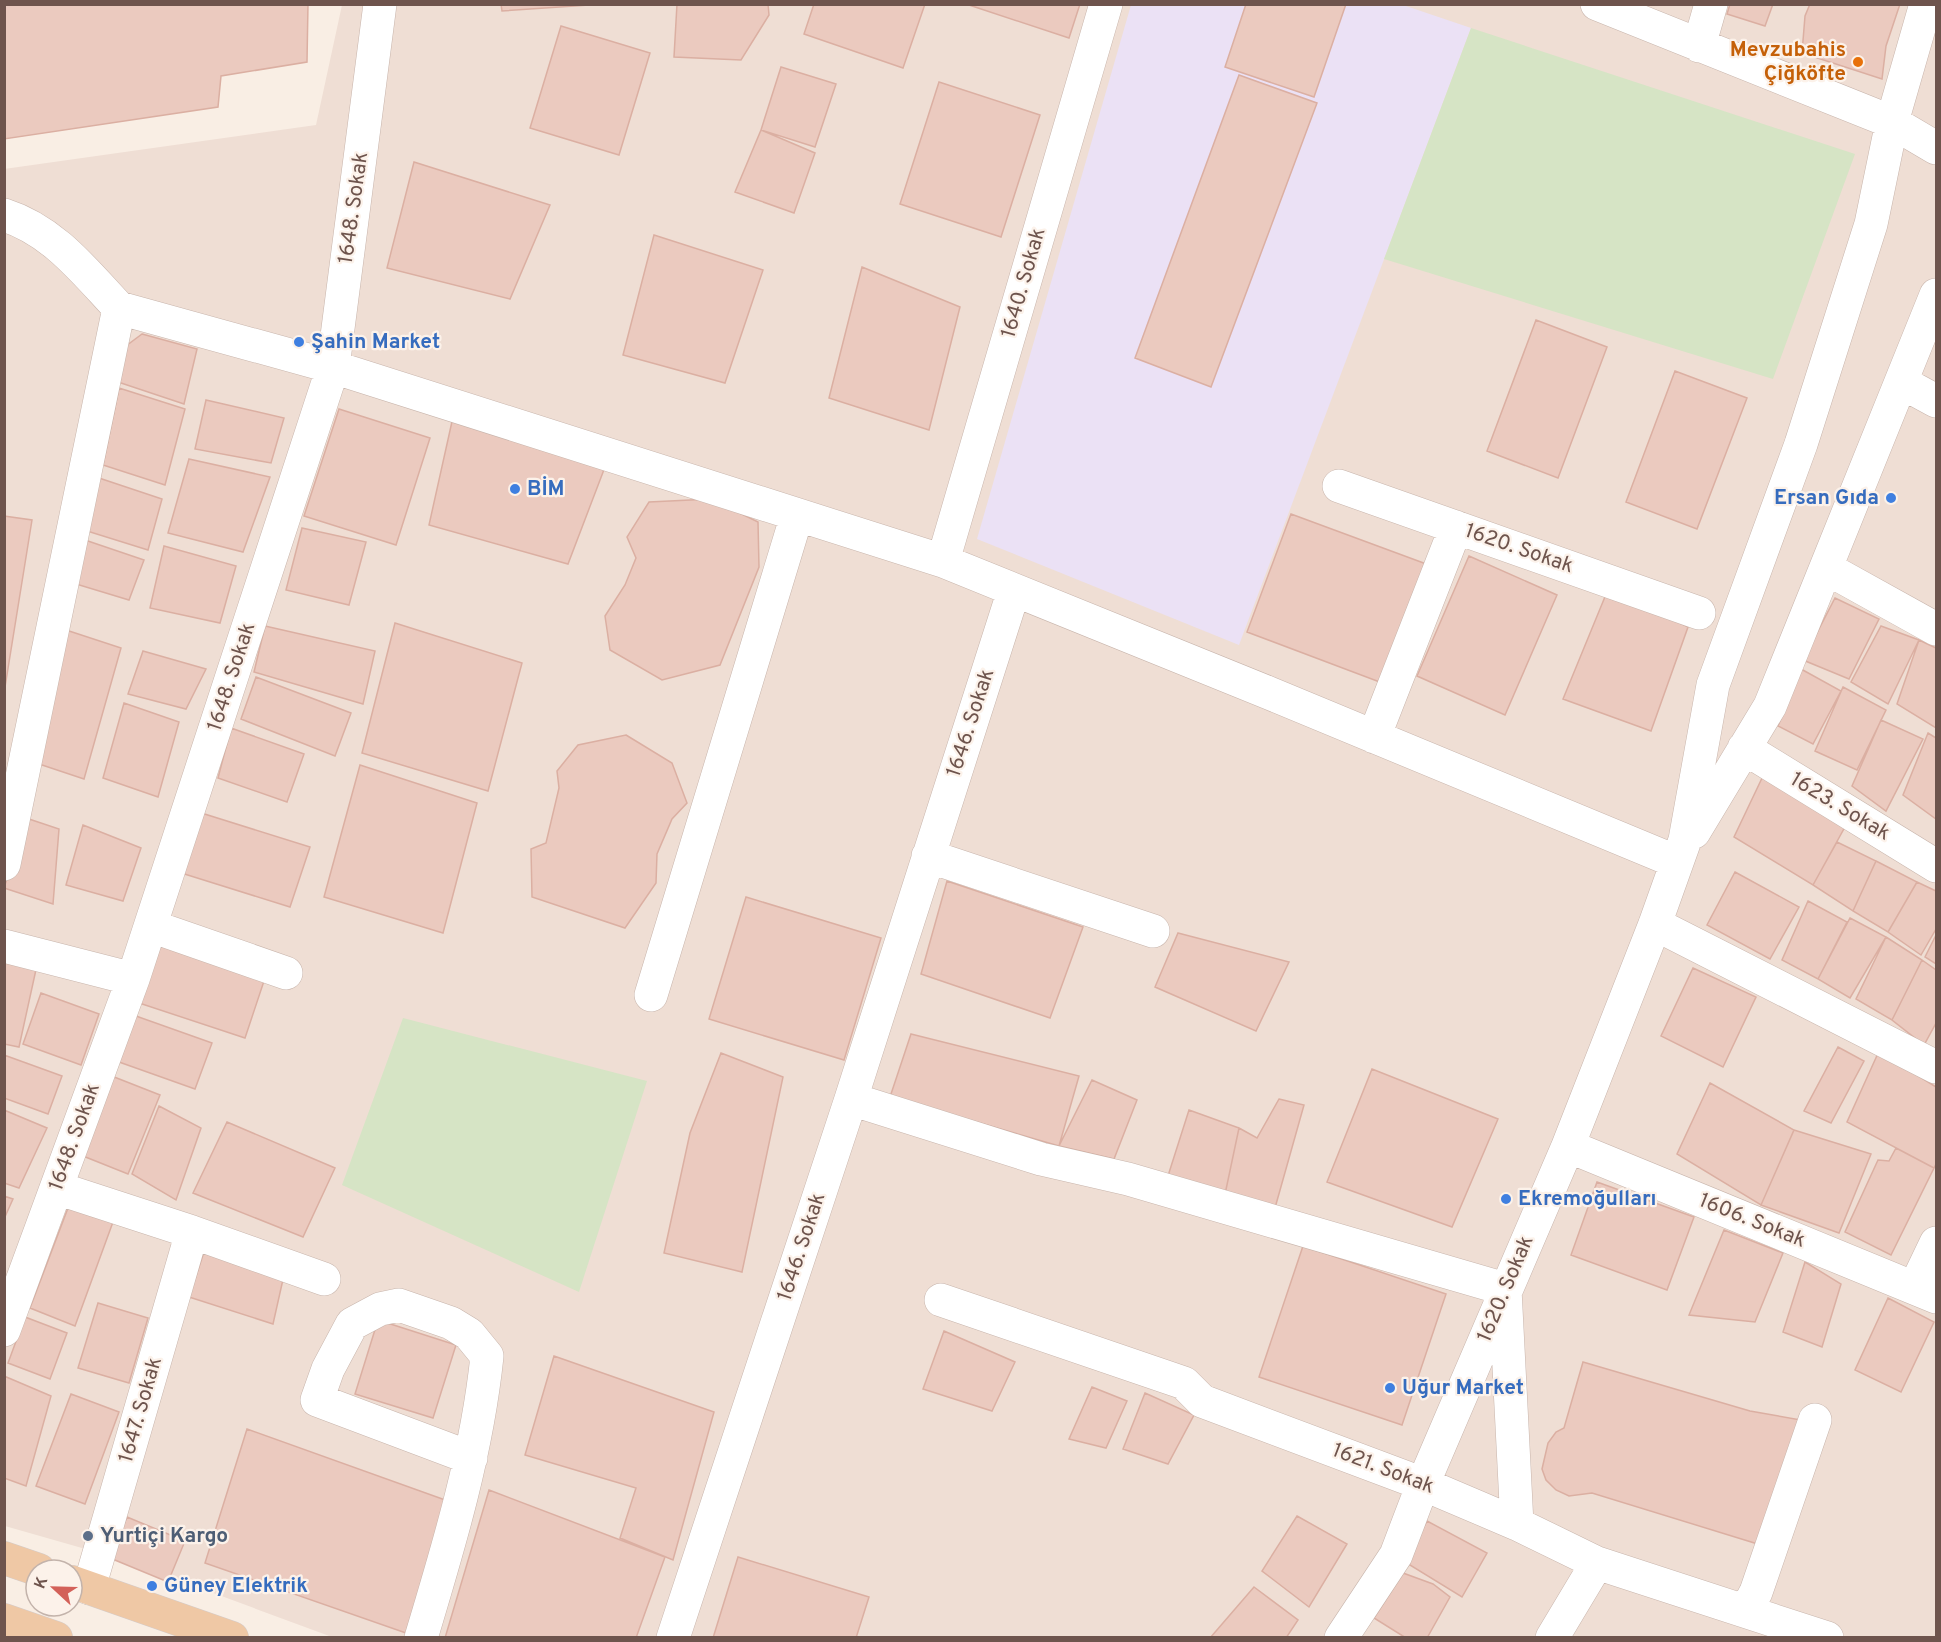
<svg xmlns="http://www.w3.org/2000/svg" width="1941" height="1642" viewBox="0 0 1941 1642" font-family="Overpass,sans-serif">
	<rect width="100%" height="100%" fill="#f9eee4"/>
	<path fill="#efded4" d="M342,5H1936V1637H332L124,1560L5,1526L4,169L316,125Z"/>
	<path fill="#ebe1f5" d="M1131,5H1403L1471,28L1239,645L977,539Z"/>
	<path fill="#d6e4c5" d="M1471,28L1855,154L1773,379L1384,259Z
		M403,1018L647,1081L579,1292L342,1185Z"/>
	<path fill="#ebcabf" stroke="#dbafa2" stroke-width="1.5" d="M4,4H308L307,62L221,76L218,107L4,139Z
		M501,4H604L502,11Z
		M677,4H768L769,15L741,60L674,57Z
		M814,4H925L903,68L804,34Z
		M966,4H1080L1069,38Z
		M1246,4H1346L1314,97L1225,67Z
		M1730,4H1773L1765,26L1727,14Z
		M1810,4H1900L1886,46L1882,79L1802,53L1805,16Z
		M561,26L650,53L619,155L530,128Z
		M781,67L836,84L815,147L761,130Z
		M1239,75L1317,103L1211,387L1135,358Z
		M939,82L1040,115L1001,237L900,204Z
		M761,130L815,153L794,213L735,192Z
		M414,162L550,205L510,299L387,268Z
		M654,235L763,270L725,383L623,355Z
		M862,267L960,307L929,430L829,398Z
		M1536,320L1607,347L1558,478L1487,451Z
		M142,334L197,349L184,404L118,382L126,346Z
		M1675,371L1747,398L1697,529L1626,502Z
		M119,388L185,409L165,485L103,465Z
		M206,400L284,418L271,463L195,449Z
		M339,409L430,438L396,545L304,516Z
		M453,417L605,467L568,564L429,525Z
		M189,459L270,477L243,552L168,533Z
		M96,477L162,499L148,550L87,531Z
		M711,499L758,522L759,567L720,665L662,680L610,650L605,616L625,585L636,558L627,537L649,502Z
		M1291,514L1429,565L1385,684L1247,632Z
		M4,516L32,520L5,687H4Z
		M302,528L366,542L349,605L286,590Z
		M82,539L144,560L129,600L76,584Z
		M164,546L236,566L220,623L150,608Z
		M1469,556L1557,595L1505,715L1417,676Z
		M1609,587L1688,627L1651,731L1563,699Z
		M1835,598L1879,619L1849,679L1803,660Z
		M395,623L522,663L488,791L362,753Z
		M265,626L375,651L363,704L254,672Z
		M1881,626L1919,640L1888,704L1851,682Z
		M63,629L121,648L84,779L36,763Z
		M1919,640L1936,648V728L1897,704Z
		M143,651L206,669L186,709L128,694Z
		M1801,669L1841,691L1813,744L1778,726Z
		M256,677L351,713L335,756L241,719Z
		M1843,687L1886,710L1857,770L1815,751Z
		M124,703L179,722L158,797L103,778Z
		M1881,720L1923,739L1886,811L1852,786Z
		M231,728L304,754L287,802L218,778Z
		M1928,733L1936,738V819L1903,795Z
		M626,735L672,763L687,803L672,819L657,854L656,883L625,928L532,897L531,849L546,843L559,788L557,771L578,745Z
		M360,765L477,803L443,933L324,897Z
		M1763,776L1846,825L1813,885L1734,837Z
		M195,811L310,847L290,907L178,872Z
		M26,818L59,829L53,904L4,888Z
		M83,825L141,848L123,901L66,885Z
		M1837,842L1876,861L1853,911L1813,885Z
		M1876,861L1917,882L1888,932L1853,911Z
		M1735,872L1799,907L1770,959L1707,925Z
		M947,881L1083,927L1050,1018L921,974Z
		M1917,882L1936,891V929L1921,955L1888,932Z
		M746,897L881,938L844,1060L709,1019Z
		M1808,901L1847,922L1818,979L1782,960Z
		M1850,918L1886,937L1850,998L1818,979Z
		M1178,933L1289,962L1256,1031L1155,987Z
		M1936,935V964L1925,957Z
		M1886,937L1922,960L1892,1020L1856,999Z
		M149,941L265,978L245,1038L130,1000Z
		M4,958L37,965L19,1047L4,1044Z
		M1922,960L1936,970V1023L1924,1045L1892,1020Z
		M1693,968L1756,997L1723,1067L1661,1036Z
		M41,993L99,1014L81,1065L23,1044Z
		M136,1016L212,1043L195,1089L119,1062Z
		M911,1034L1079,1076L1059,1146L890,1097Z
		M1838,1047L1864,1061L1831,1123L1804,1111Z
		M1879,1051L1936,1087V1164L1934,1168L1847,1122Z
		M721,1053L783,1077L742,1272L664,1253L690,1133Z
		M4,1055L62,1076L48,1114L4,1098Z
		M1372,1069L1498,1119L1452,1227L1327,1182Z
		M104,1073L160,1095L128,1174L73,1152Z
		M1092,1080L1137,1100L1114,1159L1059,1146Z
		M1710,1083L1794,1130L1761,1205L1677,1154Z
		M1279,1099L1304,1105L1273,1215L1224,1199L1239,1128L1257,1138Z
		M159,1106L201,1128L176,1200L132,1174Z
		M4,1110L47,1128L19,1188L4,1183Z
		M1189,1110L1239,1128L1224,1199L1167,1179Z
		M227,1122L335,1168L303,1237L193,1193Z
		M1794,1130L1871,1154L1839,1233L1761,1205Z
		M1896,1148L1934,1168L1891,1255L1845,1232L1878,1160L1889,1161Z
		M1597,1182L1694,1217L1667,1290L1571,1255Z
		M4,1196L13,1199L4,1219Z
		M68,1208L113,1222L75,1326L30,1308Z
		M1724,1230L1783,1253L1755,1322L1689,1315Z
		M206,1246L284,1275L273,1324L189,1297Z
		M1303,1246L1446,1294L1402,1425L1259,1377Z
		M1805,1262L1841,1284L1822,1347L1783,1332Z
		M1888,1298L1934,1322L1901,1392L1855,1370Z
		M98,1303L148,1318L129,1383L78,1368Z
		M25,1317L67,1333L50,1379L8,1363Z
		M378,1320L456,1345L433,1418L355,1394Z
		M944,1331L1015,1362L992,1411L923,1389Z
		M554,1356L714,1412L673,1560L620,1538L636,1488L525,1455Z
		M1583,1362L1750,1411L1801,1420L1761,1545L1592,1493L1569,1496L1556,1490L1546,1480L1542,1469L1548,1443L1556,1432L1564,1428Z
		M4,1376L51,1396L26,1486L4,1478Z
		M1092,1387L1127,1401L1106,1448L1069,1439Z
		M1145,1393L1194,1415L1168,1464L1123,1449Z
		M71,1394L119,1412L85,1504L36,1486Z
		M247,1429L448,1501L406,1633L205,1563Z
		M489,1490L665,1557L636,1638H445Z
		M1297,1516L1347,1544L1309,1607L1262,1571Z
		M127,1517L185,1541L168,1582L110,1558Z
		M1427,1521L1487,1553L1462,1597L1405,1562Z
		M738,1557L869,1597L856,1638H713Z
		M1403,1573L1433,1584L1450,1597L1427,1638H1406L1374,1618Z
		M1254,1587L1298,1620L1286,1638H1210Z"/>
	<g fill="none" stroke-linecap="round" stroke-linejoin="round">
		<defs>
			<path id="minor" d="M1597,4L1892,122L1936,148
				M1699,46L1711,4
				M4,215C54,231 85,272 119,308
				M1901,382L1936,401
				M1339,486L1699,613
				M943,561L1106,4
				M1826,568L1936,629
				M1374,737L1456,527
				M1744,748L1936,866
				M1694,832L1770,706L1936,295
				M928,856L1153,931
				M4,864L119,308L333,367L943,561L1269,693L1677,862
				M1655,924L1936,1067
				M151,926L286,973
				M4,946L133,979
				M651,995L797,515
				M851,1099L1041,1159L1128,1179L1505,1289L1517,1524
				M1568,1146L1936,1297
				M57,1188L192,1232L324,1279
				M1915,1287L1936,1243
				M941,1300L1184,1383L1202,1401L1423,1484L1517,1524L1597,1563L1827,1638
				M4,1330L133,979L333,367L380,4
				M89,1588L192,1232
				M1746,1611L1756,1592L1815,1420
				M421,1638C449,1545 477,1453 487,1356L469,1334L451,1323L399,1305L380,1309L352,1324L328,1369L317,1400L471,1458
				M673,1638L851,1099L1014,590
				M1341,1638L1396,1555L1423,1484L1568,1146L1655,924L1685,840L1713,685L1801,444L1871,224L1892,122L1926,4
				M1552,1638L1597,1563"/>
			<path id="major" d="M4,1558L39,1570
				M72,1582L232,1638
				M4,1620L56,1638"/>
		</defs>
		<use href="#minor" stroke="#c8b5ac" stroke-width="34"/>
		<use href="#major" stroke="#d4ccca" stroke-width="34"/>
		<use href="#minor" stroke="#fff" stroke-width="33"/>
		<use href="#major" stroke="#efc8a5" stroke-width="33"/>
	</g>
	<circle fill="#e8710a" stroke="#fcf2ea" stroke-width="2" cx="1858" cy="62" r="6"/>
	<g fill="#3f7fe0" stroke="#fcf2ea" stroke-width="2">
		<circle cx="299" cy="342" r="6"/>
		<circle cx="515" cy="489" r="6"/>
		<circle cx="1891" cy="498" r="6"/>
		<circle cx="1506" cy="1199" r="6"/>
		<circle cx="1390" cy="1388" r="6"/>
		<circle cx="152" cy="1586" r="6"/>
	</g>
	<circle fill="#5c6f8a" stroke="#fcf2ea" stroke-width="2" cx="88" cy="1536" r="6"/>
	<g text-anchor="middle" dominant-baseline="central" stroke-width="4.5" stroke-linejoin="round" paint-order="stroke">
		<g font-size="21" font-weight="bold" fill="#c56008" stroke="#fcf2ea" text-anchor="end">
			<text x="1846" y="50">Mevzubahis<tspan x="1846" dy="24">Çiğköfte</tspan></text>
		</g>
		<g font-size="21" fill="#6e544d" stroke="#fcf2ea">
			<text transform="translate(354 208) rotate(-82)">1648. Sokak</text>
			<text transform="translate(1024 283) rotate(-74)">1640. Sokak</text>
			<text transform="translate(1519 549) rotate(19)">1620. Sokak</text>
			<text transform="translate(232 677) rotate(-72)">1648. Sokak</text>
			<text transform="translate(971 723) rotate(-72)">1646. Sokak</text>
			<text transform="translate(1840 807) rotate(31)">1623. Sokak</text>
			<text transform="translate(75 1137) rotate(-70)">1648. Sokak</text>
			<text transform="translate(1752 1221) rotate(22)">1606. Sokak</text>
			<text transform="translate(802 1247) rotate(-72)">1646. Sokak</text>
			<text transform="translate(1506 1289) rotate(-67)">1620. Sokak</text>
			<text transform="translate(141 1410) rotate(-74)">1647. Sokak</text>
			<text transform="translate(1383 1469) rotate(21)">1621. Sokak</text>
		</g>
		<g font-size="21" font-weight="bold" fill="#366cbe" stroke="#fcf2ea" text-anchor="start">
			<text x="311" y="342">Şahin Market</text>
			<text x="527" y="489">BİM</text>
			<text x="1879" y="498" text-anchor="end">Ersan Gıda</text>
			<text x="1518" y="1199">Ekremoğulları</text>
			<text x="1402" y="1388">Uğur Market</text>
			<text x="164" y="1586">Güney Elektrik</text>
		</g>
		<g font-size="21" font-weight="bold" fill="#4e5e75" stroke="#fcf2ea" text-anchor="start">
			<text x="100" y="1536">Yurtiçi Kargo</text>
		</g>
	</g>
	<rect width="1941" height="1642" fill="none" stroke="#6e544d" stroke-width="12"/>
	<g transform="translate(54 1588) rotate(292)"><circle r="28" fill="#fcf2ea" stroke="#c3b3ab" stroke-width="1.5"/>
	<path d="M0-4.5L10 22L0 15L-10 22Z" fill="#d36159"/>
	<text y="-9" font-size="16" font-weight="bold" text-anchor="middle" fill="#6e544d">K</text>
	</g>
</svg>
